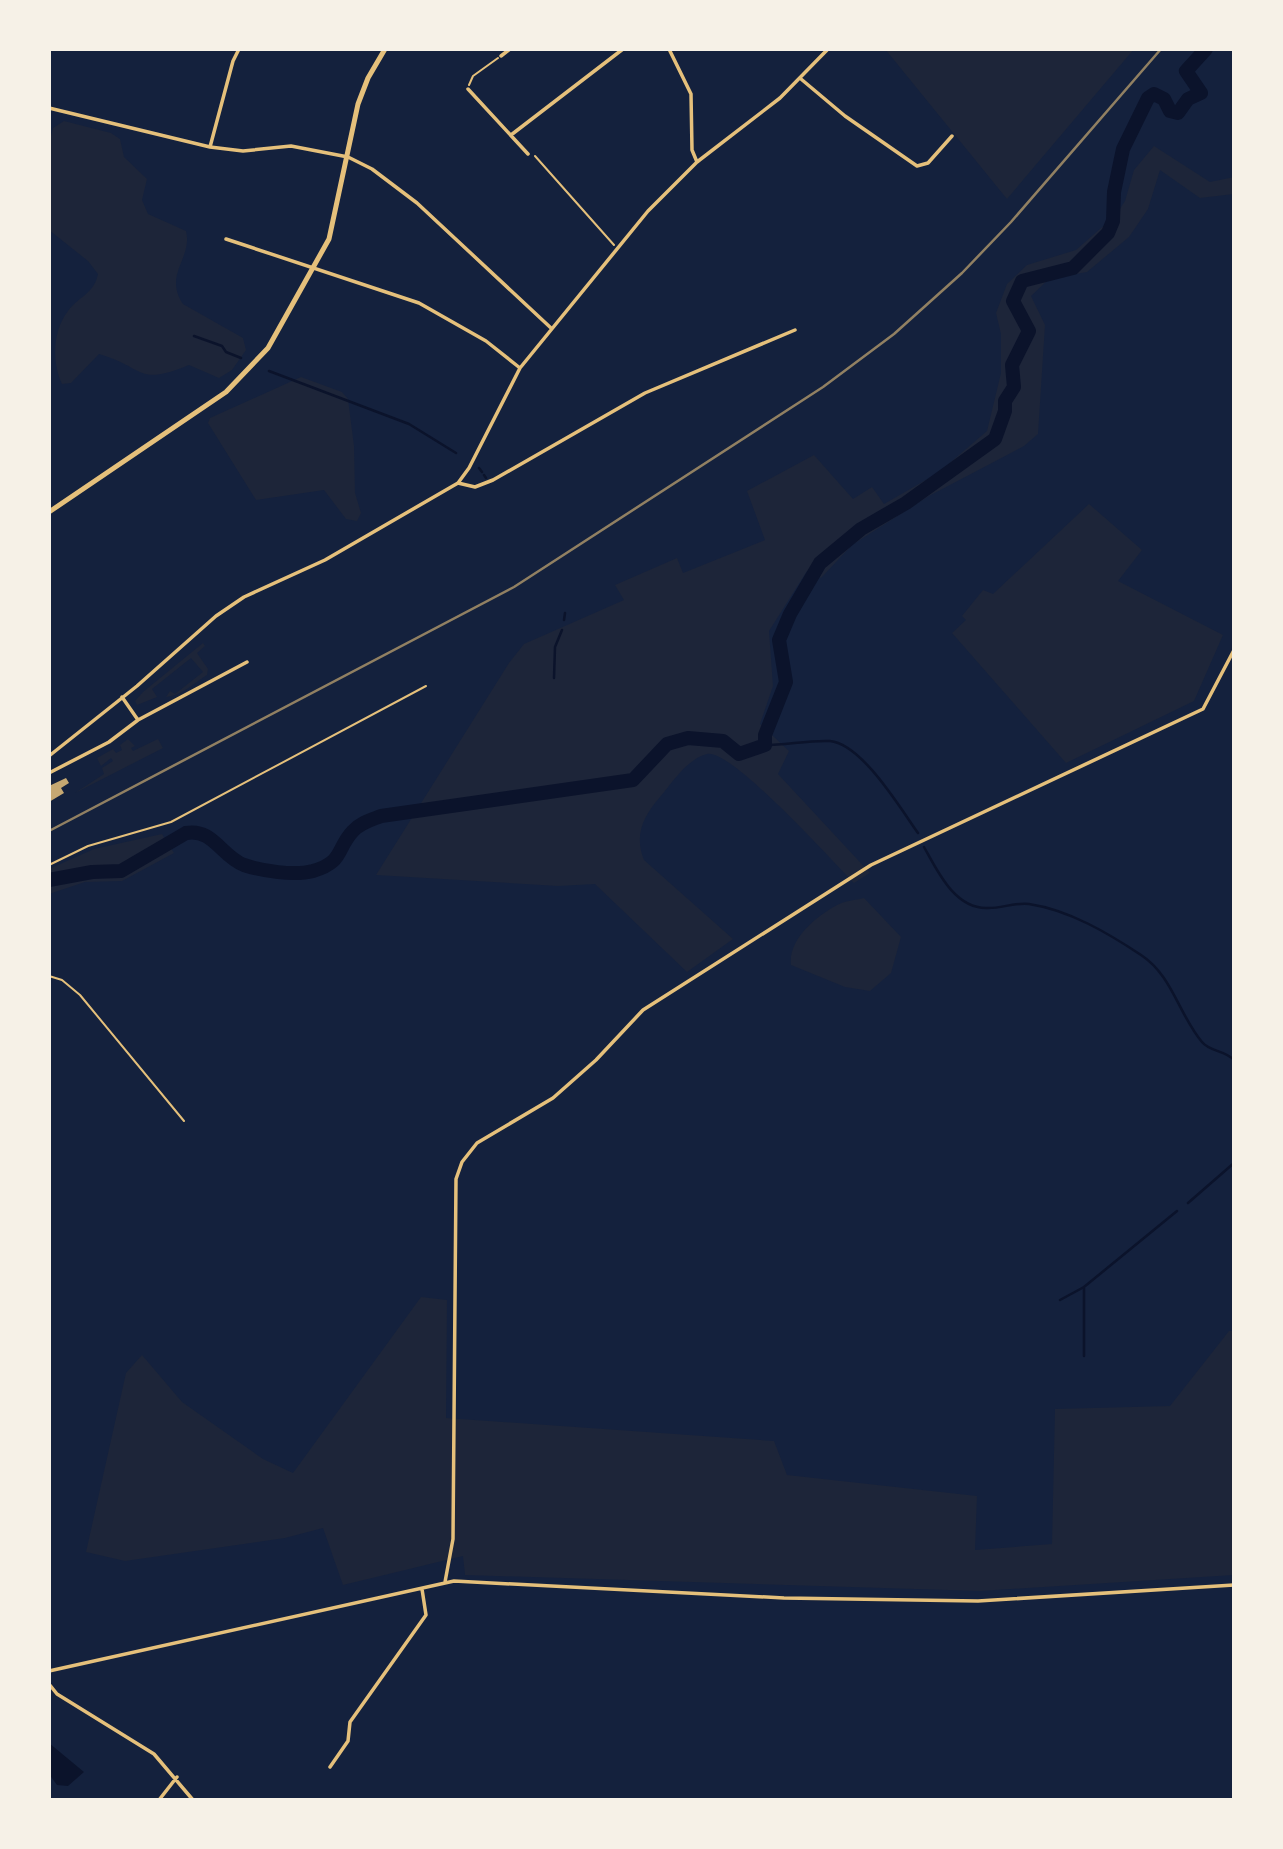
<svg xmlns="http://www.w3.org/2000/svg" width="1283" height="1849" viewBox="0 0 1283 1849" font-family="Merriweather,serif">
	<rect width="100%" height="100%" fill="#14213d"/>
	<path fill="#1d2539" d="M885,49H1134L1007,199Z
		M64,121L111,133L120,139L124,157L147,179L142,200L148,214L186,231C193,258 163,274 183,304L243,338L246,350L232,370L219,378L189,365C136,387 145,367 99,354L71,383L62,384C52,363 52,332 68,311C79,296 94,294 98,274L88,261L49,230V144L53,128Z
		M1154,146L1210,182L1234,177V194L1200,198L1160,170L1148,209L1129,237L1087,272L1049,279L1031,296L1045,325L1038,434L1024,446L929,496L852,545L821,578L807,571L769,631L773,686L760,724L789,751L778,774L870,873L854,883C833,862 731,748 707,754C687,759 672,783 660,797C643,817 634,835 644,860L733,939L687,972L595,884L558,886L376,875L509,663L524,644L624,600L615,585L677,558L683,573L765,540L747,491L814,455L853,499L872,487L884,504L938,473L987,431L1001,373V334L996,313L1007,284L1027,265L1076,250L1116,215L1125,201L1134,170Z
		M301,377L342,392L348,399L354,446L355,493L361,513L357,521L346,519L324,490L256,500L208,423L210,418Z
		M1089,504L1142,550L1118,581L1223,635L1194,701L1066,763L952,633L966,620L962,616L983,590L993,594Z
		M203,643L205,646L197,653L208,669L207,675C194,683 181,696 166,697L170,691L175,694L203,672L191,658L152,689L157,697L137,705L135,701L143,692Z
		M128,739L135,746L131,748L133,751L158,739L163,748L75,793L104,774L102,768L113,761L111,758L101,766L97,758L113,749L116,753L122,750L120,745Z
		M162,834L174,853L122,881L85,882L49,894V869L94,849Z
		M864,898L901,937L891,973L870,991L845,987L791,965C788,940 815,917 837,905C844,901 856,900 864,898Z
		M421,1297L447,1300L446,1418L774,1441L787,1475L977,1496L975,1550L1052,1544L1055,1409L1170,1406L1229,1331H1234V1575L980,1591L465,1575L463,1556L343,1585L323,1528L285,1538L125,1561L86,1552L126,1373L142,1355L182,1402L263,1459L293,1473Z"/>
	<path fill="#0b132b" d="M49,1743L84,1772L68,1786L57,1785L49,1774Z"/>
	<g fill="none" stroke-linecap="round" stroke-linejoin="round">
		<path stroke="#0b132b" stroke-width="2.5" d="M194,336L222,346L226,352L241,358
			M269,371L409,424L456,453
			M479,468L482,472
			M484,475L486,478
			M564,620L565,613
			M554,678L555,647L562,630
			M765,745C786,745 809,740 830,741C862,744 900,808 918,833
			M924,847C937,870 954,908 986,908C1000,909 1015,902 1029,904C1069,910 1108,933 1141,955C1172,975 1179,1015 1202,1042C1210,1052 1225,1050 1234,1060
			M1188,1203L1234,1163
			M1060,1300L1084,1287L1177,1211
			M1084,1356V1287"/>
		<path stroke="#0b132b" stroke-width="14" d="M49,880L92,872L121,871L186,833C213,828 221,856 244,865C262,871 294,876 313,871C344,862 336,849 353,831C360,823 371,820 381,816L633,780L667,744L688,738L723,741L739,754L765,745V735L786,682L779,640L790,614L820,563L861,529L906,503L995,439L1005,411V401L1014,387L1012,365L1029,331L1013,301L1022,281L1073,268L1108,233L1113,221L1114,192L1123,149L1148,98L1154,94L1164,99L1170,111L1178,113L1188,99L1201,93L1186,71L1206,49"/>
	</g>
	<path fill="#c6a872" d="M66,778L69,783L61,788L64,793L49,802V786Z"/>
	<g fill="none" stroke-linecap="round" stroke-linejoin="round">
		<path stroke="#e5c07b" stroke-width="2" d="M469,85L473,76L498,58
			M535,156L614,245"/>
		<path stroke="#e5c07b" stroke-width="2" d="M49,865L88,846L171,822L426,686
			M49,976L62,980L80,995L184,1121"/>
		<path stroke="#e5c07b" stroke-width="3.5" d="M669,49L691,94L692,150L697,162
			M501,56L510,49
			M801,79L845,116L917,166L928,163L952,136
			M468,89L528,154
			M49,108L210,147L243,151L291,146L348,157L372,169L417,203L551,328
			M511,135L623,49
			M210,147L233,61L239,49
			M226,239L419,303L486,341L520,368
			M458,483L475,487L493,480L645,393L795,330
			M122,697L138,720
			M49,756L137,686L216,616L244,597L325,560L458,483L469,468L520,368L648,211L697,162L780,98L828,49
			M49,773L109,742L138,720L247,662
			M445,1582L453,1539L456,1179L462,1162L477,1143L553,1098L596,1060L643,1010L871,865L1203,709L1234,650
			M49,1671L454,1581L784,1598L978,1601L1234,1585
			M49,1684L57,1694L154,1754L193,1800
			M330,1767L348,1741L350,1722L426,1615L422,1589
			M159,1800L177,1777"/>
		<path stroke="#e5c07b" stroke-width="5" d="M49,512L226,392L268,348L329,239L358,104L368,78L385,49"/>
		<path stroke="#918062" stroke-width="2.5" d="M49,831L514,587L823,387L894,334L962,273L1011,222L1161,49"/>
	</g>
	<rect width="1283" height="1849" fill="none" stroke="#f6f1e7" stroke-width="102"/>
</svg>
